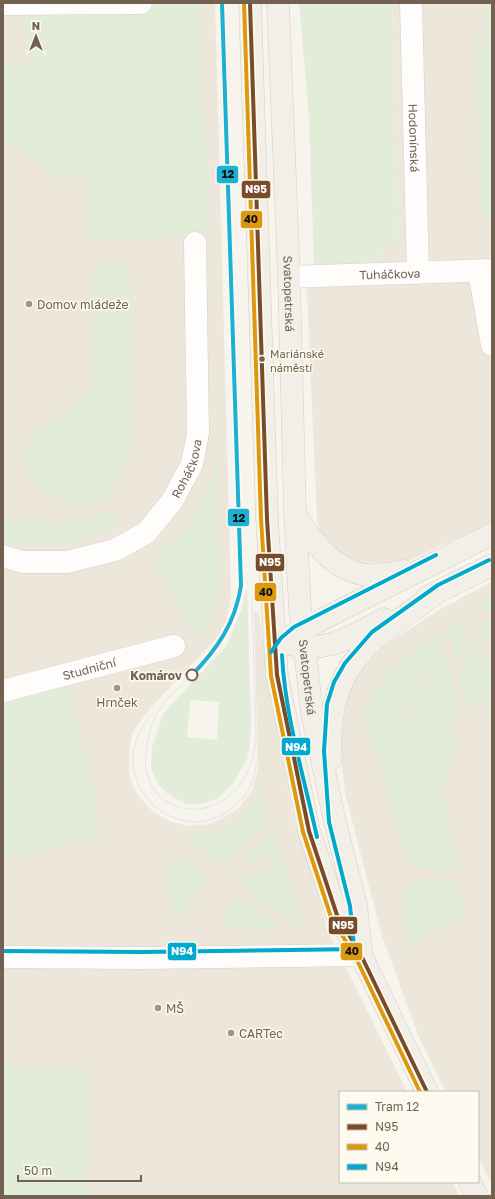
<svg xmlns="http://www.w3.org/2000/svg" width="495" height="1199" viewBox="0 0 495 1199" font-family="'Golos Text',sans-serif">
	<rect width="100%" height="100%" fill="#f6f4ed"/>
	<path fill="#ede6da" d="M3,3H215L231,597L227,619L216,639L151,707L132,733L129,753V775L136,793L153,812L169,821L188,826L211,824L229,815L240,807L252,790L258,770L254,612H259L269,687L294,821L317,890L327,929L407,1092H340V1182H452L459,1196H3Z
		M392,3H492V522L399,565L349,560L321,535L317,519L306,270L382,266L381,244H399Z
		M492,582V1185L478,1157V1092H446L418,1035L382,936L345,793L338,724L351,681L370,655L439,610Z"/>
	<path fill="#e2ecd9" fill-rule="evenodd" d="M147,3H200L209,236L88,240L87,177L60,179L3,137V65L30,64L24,14H135Z
		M299,3H392L399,244H381L382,266L314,269L309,115Z
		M485,3H492V217H481L475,37H486Z
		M109,261L122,265L130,274L134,442L103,502L82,505L69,502L42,491L27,471L25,454L33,434L78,404L72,401V398L88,390L94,374L91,278L98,266Z
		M218,458L221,584C217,606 211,624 197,641L177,601L150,561L183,532L196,516Z
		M107,510L126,535H122L117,528C85,540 56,552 22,542L18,551L3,549V522L7,516C19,514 29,519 41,521C63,526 87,521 107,510Z
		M247,586L251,717L250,746L247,759L233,783L218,798L206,803L188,804L173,798L159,785L151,769L152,748L163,714L227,645L241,611ZM190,700L219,702L217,740L187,737Z
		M492,596V612L481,611L479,608L480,603Z
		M474,621H492V652L474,627Z
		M463,622L467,629L457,670L449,631L451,625Z
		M441,631L443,639L379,765C375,753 366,734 365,721C363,683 415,651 441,631Z
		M471,634L492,664V714L489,715L486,701L466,706L459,678Z
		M445,645L459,720L451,721L455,746L443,791L460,871L458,873L422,869L407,858L380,770Z
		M68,679L83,750L3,771V695Z
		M86,752L97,796L93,798L100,837L3,859V773Z
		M260,787L267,813V820L229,864L216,863L186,834L187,831C195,831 205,832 212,830C234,824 250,807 260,787Z
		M273,829L302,923L300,926L294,925L242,888L239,879L271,869L267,857L238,866L268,832Z
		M178,859L183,864L188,859L208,879L209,882L176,920L173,919L167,870Z
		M423,878L457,882L465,915C459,920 452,920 445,923C431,929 421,942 410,952C406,929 389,883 423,878Z
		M234,898H238L276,923V926L274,928C258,928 239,932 226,922C223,912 227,905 234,898Z
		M3,1066H87L88,1196H3Z"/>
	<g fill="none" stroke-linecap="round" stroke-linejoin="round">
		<defs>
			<g id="minor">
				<path id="s1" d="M411,3L418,273"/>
				<path d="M3,4L141,3"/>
				<path d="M479,271L492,345"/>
				<path id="s2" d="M289,277L492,270"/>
				<path id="s3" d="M3,556L23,562H67L115,550L146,533L172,501L192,464L198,433L195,243"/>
				<path id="s4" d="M3,691L174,646"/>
				<path d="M3,957L141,958L361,955"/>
			</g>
			<g id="major">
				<path d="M250,3L267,519L277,675L309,831L337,915L361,955L427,1092"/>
				<path id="s5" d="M278,3L289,277L295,513L300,607L312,713L335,822L356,905L361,950"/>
				<path d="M296,515C314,544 338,577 376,575C385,575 395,572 404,571"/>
				<path d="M427,597L492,565"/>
				<path d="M291,637L297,632L492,534"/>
				<path d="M289,644C329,654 351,636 384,619"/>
				<path d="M331,759C325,663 371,640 441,590"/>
				<path d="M470,1182L477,1196"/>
			</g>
		</defs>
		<use href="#minor" stroke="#d4d0ca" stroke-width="23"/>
		<use href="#major" stroke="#d5cfc8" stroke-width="23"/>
		<use href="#minor" stroke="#fefdfc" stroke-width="22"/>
		<use href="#major" stroke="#f1efe7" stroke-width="22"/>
		<path stroke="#e5e3e4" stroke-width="1" d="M192,675C180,687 166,699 157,713C153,720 151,728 149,736C123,827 247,839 256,739L252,599
			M155,711C92,774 178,859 237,804C250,792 257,776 256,758"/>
		<defs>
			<path id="bus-1" d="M250,3L267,519L277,675L309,831L337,915L361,955L427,1092"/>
			<path id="bus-2" d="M244,3L261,519L271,676L303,832L331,917L356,958L420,1092"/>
			<path id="bus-3" d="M271,652L281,638L294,627L436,555
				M282,655C285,716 304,777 317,837
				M3,951L141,952L361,949
				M355,956L350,906L329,822L324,751L327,704L334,682L345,663L372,632L438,585L489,560"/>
		</defs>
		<use href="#bus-1" stroke="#fdfaef" stroke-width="7"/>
		<use href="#bus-2" stroke="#fdfaef" stroke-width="7"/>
		<use href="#bus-3" stroke="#fdfaef" stroke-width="7"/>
		<use href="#bus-1" stroke="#7a4b2a" stroke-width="4"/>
		<use href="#bus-2" stroke="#dc9810" stroke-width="4"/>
		<use href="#bus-3" stroke="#00a9ce" stroke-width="4"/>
		<defs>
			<path id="tram-1" d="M192,675C218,648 235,623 241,586L222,3"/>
		</defs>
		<use href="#tram-1" stroke="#fdfaef" stroke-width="7"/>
		<use href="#tram-1" stroke="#1cb1d3" stroke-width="4"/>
	</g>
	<g fill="#a09487" stroke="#fdfaef" stroke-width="1.5">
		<circle cx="29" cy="304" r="4"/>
		<circle cx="117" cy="688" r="4"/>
		<circle cx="158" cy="1008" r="4"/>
		<circle cx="231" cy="1033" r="4"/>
	</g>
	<circle fill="#726150" stroke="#fdfaef" stroke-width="1.5" cx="262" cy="359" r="3.5"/>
	<circle fill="#fdfaef" stroke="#726150" stroke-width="2" cx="192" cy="675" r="5.5"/>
	<g text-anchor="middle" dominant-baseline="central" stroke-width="3" stroke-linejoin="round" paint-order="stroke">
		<g font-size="11" fill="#726150" stroke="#fdfaef" text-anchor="start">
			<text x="270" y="353">Mariánské<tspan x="270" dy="14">náměstí</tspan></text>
		</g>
		<g font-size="12" fill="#726150" stroke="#fdfaef">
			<text stroke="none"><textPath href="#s1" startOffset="135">Hodonínská</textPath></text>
			<text stroke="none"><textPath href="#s2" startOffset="101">Tuháčkova</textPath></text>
			<text stroke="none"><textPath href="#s5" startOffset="291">Svatopetrská</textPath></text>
			<text stroke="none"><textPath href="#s3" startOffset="227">Roháčkova</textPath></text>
			<text stroke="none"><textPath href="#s4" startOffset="89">Studniční</textPath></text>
			<text stroke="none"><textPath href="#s5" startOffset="675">Svatopetrská</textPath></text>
		</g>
		<g font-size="12" fill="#726150" stroke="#fdfaef" text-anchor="start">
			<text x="37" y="304">Domov mládeže</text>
			<text x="117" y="702" text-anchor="middle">Hrnček</text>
			<text x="166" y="1008">MŠ</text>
			<text x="239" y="1033">CARTec</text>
		</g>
		<g font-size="12" font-weight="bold" fill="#726150" stroke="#fdfaef" text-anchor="end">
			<text x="182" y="675">Komárov</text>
		</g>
	</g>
	<g stroke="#fdfaef" stroke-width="1.5">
		<rect x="216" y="165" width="23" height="19" rx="4" fill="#1cb1d3"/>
		<rect x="241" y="180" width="30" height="19" rx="4" fill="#7a4b2a"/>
		<rect x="240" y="210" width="23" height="19" rx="4" fill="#dc9810"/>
		<rect x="227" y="508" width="23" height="19" rx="4" fill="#1cb1d3"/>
		<rect x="255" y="553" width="30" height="19" rx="4" fill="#7a4b2a"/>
		<rect x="254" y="582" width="23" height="20" rx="4" fill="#dc9810"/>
		<rect x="281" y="737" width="30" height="19" rx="4" fill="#00a9ce"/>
		<rect x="328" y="916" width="30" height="19" rx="4" fill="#7a4b2a"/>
		<rect x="340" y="942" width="23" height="19" rx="4" fill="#dc9810"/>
		<rect x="167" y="942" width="30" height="19" rx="4" fill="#00a9ce"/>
	</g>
	<g font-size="11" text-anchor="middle" font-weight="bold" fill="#fff">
		<text x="256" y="193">N95</text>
		<text x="270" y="566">N95</text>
		<text x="296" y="751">N94</text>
		<text x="343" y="929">N95</text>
		<text x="182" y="955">N94</text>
	</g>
	<g font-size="11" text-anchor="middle" font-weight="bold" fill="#111">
		<text x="228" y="178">12</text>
		<text x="251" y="223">40</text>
		<text x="239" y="522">12</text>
		<text x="266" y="596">40</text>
		<text x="352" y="955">40</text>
	</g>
	<rect width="495" height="1199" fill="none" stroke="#726150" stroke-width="8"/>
	<rect x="339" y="1091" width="140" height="92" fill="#fdfaef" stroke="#c5bdaf"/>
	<rect x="347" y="1104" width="20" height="6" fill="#1cb1d3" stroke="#c5bdaf"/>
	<text x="375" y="1111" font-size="12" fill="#726150">Tram 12</text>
	<rect x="347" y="1124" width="20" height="6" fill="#7a4b2a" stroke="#c5bdaf"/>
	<text x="375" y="1131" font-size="12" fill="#726150">N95</text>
	<rect x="347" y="1144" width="20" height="6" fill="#dc9810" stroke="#c5bdaf"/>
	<text x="375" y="1151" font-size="12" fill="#726150">40</text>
	<rect x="347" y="1164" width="20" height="6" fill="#00a9ce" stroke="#c5bdaf"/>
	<text x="375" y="1171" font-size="12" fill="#726150">N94</text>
	<g transform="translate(36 36)" stroke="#fdfaef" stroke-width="3" paint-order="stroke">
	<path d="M0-3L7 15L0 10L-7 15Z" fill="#726150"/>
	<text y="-6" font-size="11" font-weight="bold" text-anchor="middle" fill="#726150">N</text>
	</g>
	<path d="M18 1175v6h123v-6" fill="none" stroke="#726150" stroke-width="2"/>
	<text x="24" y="1175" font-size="12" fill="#726150" stroke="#fdfaef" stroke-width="3" paint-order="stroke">50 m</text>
</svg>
